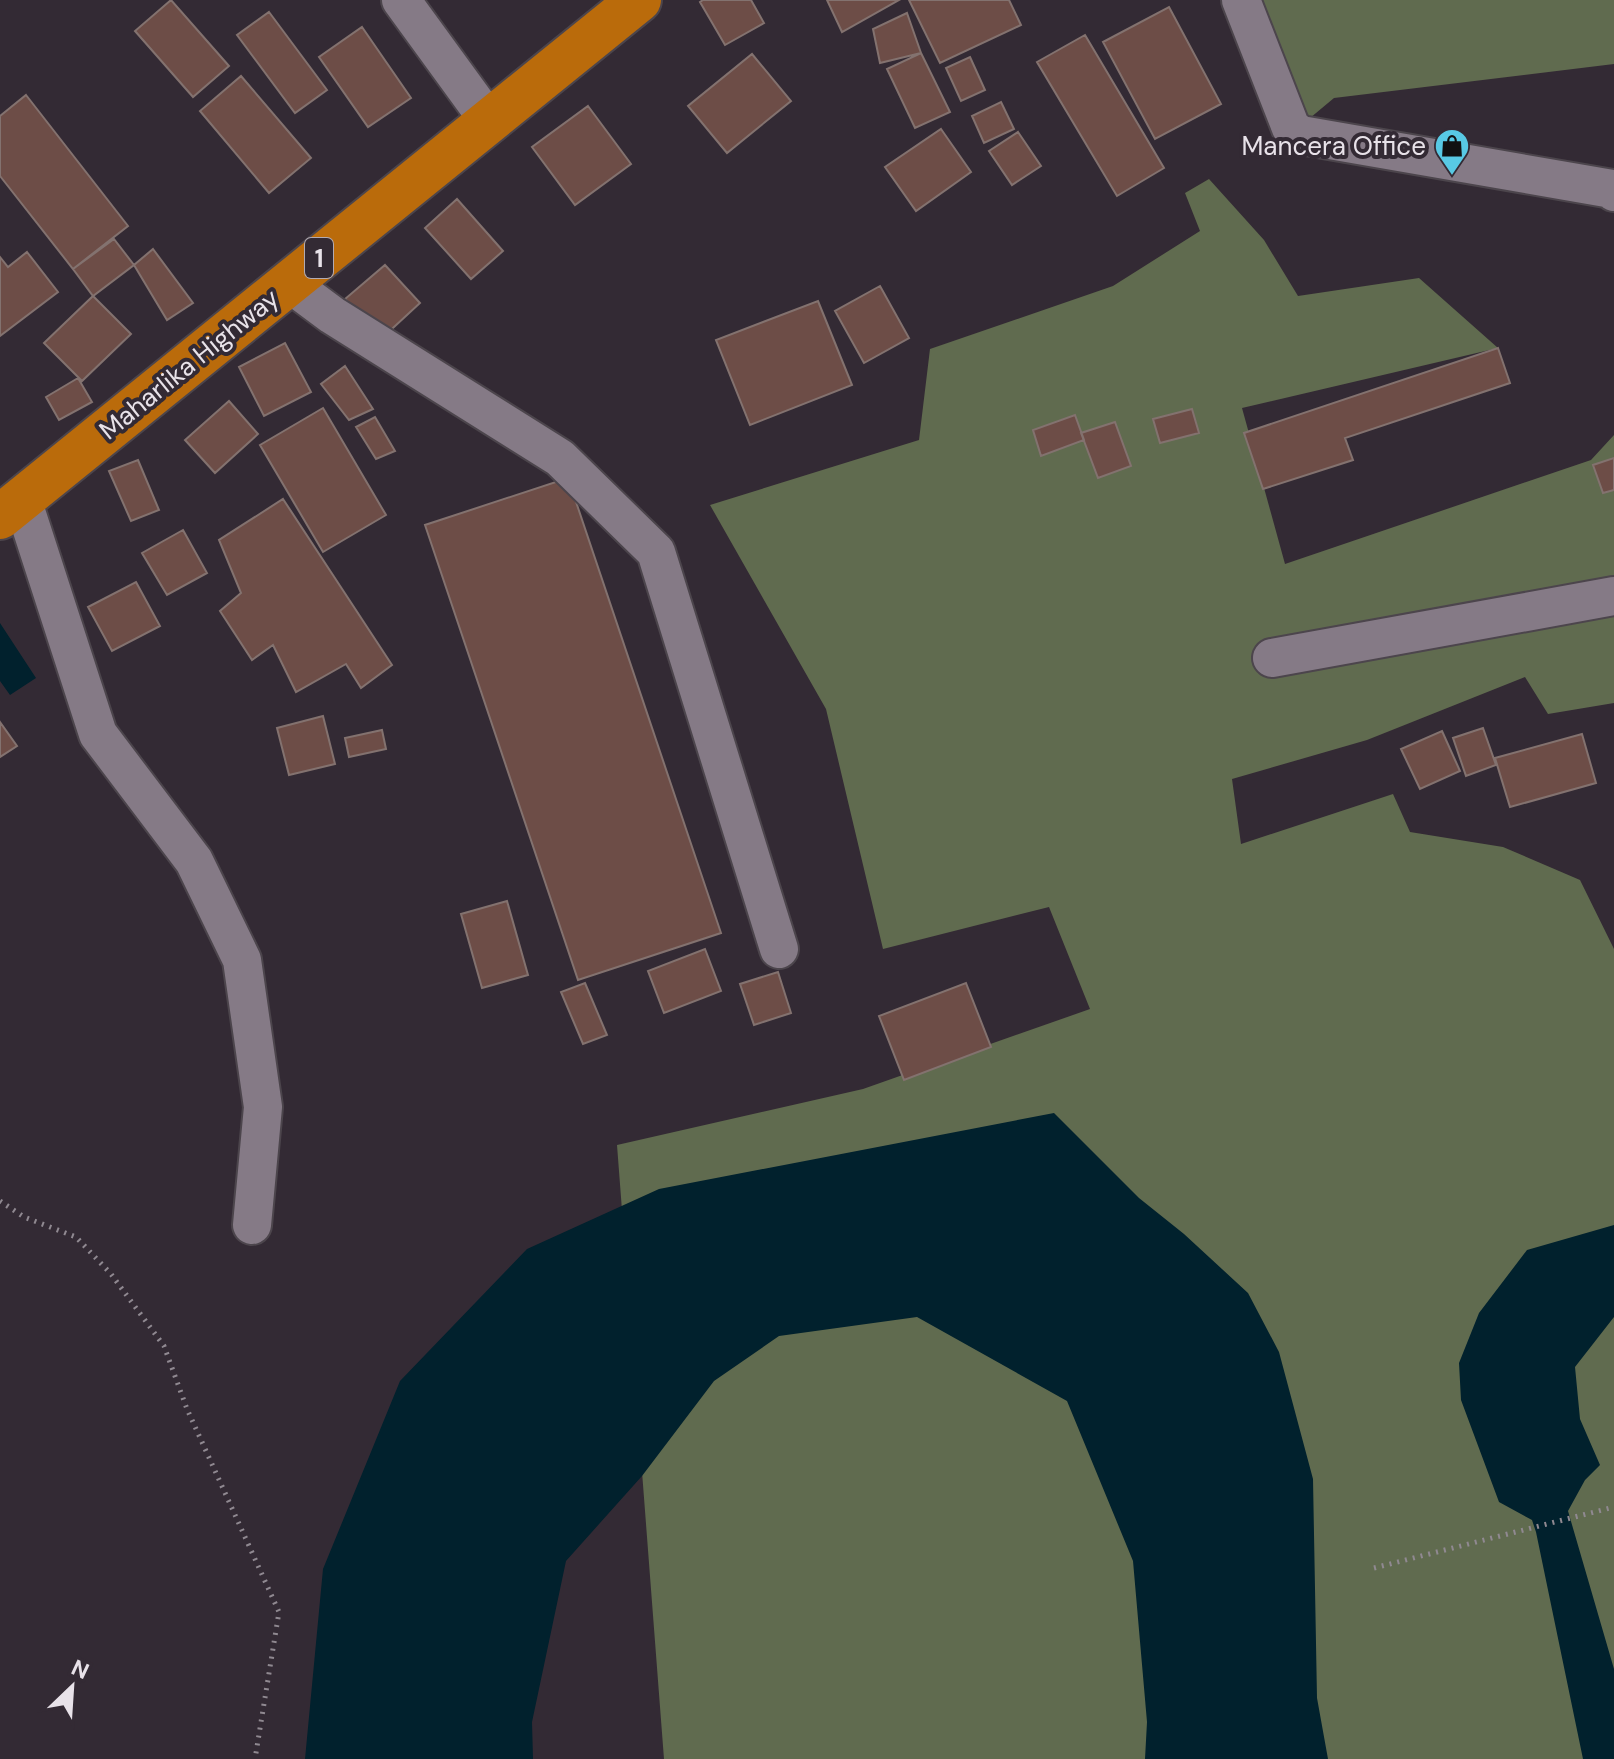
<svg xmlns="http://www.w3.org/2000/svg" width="1614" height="1759" viewBox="0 0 1614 1759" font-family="'DM Sans',sans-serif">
	<rect width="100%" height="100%" fill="#332a34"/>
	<path fill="#606b4f" d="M1245,0H1614V64L1334,98L1298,128Z
		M1209,179L1264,240L1298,296L1419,278L1498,348L1242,408L1285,564L1591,460L1614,435V703L1548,714L1525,677L1367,740L1232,779L1241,844L1393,794L1410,832L1503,847L1580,880L1614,949V1759H664L617,1145L863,1089L1090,1009L1049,907L883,949L826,709L710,505L919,440L930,349L1113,286L1200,231L1185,193Z"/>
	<path fill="#01212d" d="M0,623L36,678L10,695L0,681Z
		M1054,1113L1139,1198L1184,1234L1248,1293L1279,1352L1313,1479L1317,1698L1328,1759H1145L1147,1722L1133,1561L1067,1401L917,1317L779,1336L714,1381L642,1476L566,1561L532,1722L533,1759H305L323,1569L400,1381L527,1249L659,1189Z
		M1614,1225V1317L1575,1367L1580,1419L1600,1465L1585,1480L1568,1511L1614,1669V1759H1583L1536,1532L1532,1520L1499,1502L1461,1400L1459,1363L1479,1313L1527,1250Z"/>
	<path fill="#6d4d47" stroke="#83726f" stroke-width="2" d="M171,0L229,66L193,97L135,31Z
		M703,0H751L764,23L725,45L700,2Z
		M827,0H899L842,32Z
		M909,0H1009L1021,25L940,63Z
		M1169,7L1221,104L1155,139L1103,42Z
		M269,12L327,90L295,113L237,35Z
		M907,13L921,53L880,63L873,29Z
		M362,27L411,98L368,127L319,57Z
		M1085,35L1164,168L1117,196L1037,62Z
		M921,53L950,112L915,128L887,69Z
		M752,54L791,101L727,153L688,106Z
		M970,57L985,90L961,101L946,68Z
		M241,76L311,158L269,193L200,111Z
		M26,95L128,226L73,269L0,176V116Z
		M1001,102L1014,129L984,143L972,116Z
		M588,106L631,164L575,205L532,147Z
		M941,129L971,172L916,211L885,167Z
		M1018,132L1041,166L1012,185L989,151Z
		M457,199L503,251L471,279L425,228Z
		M114,239L134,265L93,296L73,269Z
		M153,249L193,303L167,320L134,265Z
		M27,252L58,292L0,336V257L8,267Z
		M385,265L420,303L381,339L345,299Z
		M880,286L909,338L864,363L835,311Z
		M93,296L131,334L82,381L44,343Z
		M818,301L852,385L750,425L716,340Z
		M285,343L311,392L264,416L239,367Z
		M1498,348L1510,383L1345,438L1353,460L1263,489L1244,433Z
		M345,366L373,409L349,420L321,384Z
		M78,378L92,402L59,420L46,397Z
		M229,401L258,434L215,473L185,440Z
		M323,408L386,515L323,552L260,445Z
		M1192,409L1199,433L1160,443L1153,419Z
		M1075,415L1084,440L1041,456L1033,430Z
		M375,417L395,451L376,459L356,427Z
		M1115,422L1131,466L1098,478L1081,433Z
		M1614,458V490L1603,493L1593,465Z
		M138,460L159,510L131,521L109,471Z
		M568,478L721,933L578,980L425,525Z
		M283,499L392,665L361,688L346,664L296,692L273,645L252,660L220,611L241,593L219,540Z
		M183,530L207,573L167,595L142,553Z
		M136,582L160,626L112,651L88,607Z
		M323,716L335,764L289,775L277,728Z
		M0,722L17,746L0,757Z
		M1483,728L1496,765L1466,776L1453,738Z
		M382,730L386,749L349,757L345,738Z
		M1442,731L1460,771L1420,789L1401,749Z
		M1582,734L1596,783L1510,807L1495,758Z
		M507,901L528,975L482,988L461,914Z
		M705,949L721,991L664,1013L648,971Z
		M778,972L791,1013L754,1025L740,984Z
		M585,983L607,1035L583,1044L561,992Z
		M966,983L991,1047L904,1080L879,1016Z"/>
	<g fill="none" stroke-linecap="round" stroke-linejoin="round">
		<defs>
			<path id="minor" d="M401,0L489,121
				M1241,0L1291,128L1301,135L1612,189L1614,192
				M289,283L332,315L560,458L656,552L779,949
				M22,499L98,734L194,861L242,960L263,1107L252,1225
				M1272,658L1614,596"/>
			<path id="highway" d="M0,517L639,0"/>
		</defs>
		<use href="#minor" stroke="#4c454c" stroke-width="42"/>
		<use href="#highway" stroke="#4c454c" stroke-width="48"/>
		<path stroke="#908991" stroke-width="5" stroke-dasharray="2 6" stroke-linecap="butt" d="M0,1201L24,1217L76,1237L111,1274L164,1346L187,1409L279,1612L255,1759
			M1374,1568L1614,1507"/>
		<use href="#minor" stroke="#857a86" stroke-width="38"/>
		<use href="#highway" stroke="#ba6b0b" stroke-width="44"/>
	</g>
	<defs>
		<symbol id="shop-pin" viewBox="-11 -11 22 30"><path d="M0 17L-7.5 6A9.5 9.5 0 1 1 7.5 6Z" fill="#58c9e4" stroke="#332a34"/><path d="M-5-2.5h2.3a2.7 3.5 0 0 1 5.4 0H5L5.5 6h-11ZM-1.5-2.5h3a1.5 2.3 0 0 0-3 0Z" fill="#111"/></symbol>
	</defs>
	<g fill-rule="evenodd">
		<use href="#shop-pin" x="1432" y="126" width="40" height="54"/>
	</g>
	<g text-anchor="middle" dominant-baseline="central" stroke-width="8" stroke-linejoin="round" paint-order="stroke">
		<rect fill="#332a34" stroke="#b2abb3" stroke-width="2" x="305" y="238" width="28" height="40" rx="6"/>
		<g font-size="24" font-weight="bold" fill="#e8e2e9">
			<text x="319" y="258">1</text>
		</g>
		<g font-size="26" fill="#e8e2e9" stroke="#332a34" text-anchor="end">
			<text x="1426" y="146">Mancera Office</text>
		</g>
		<g font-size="26" fill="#e8e2e9" stroke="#332a34">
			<text transform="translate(189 364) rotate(-39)">Maharlika Highway</text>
		</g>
	</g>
	<g transform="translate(72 1687) rotate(25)" stroke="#332a34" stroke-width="6" paint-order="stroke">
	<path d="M0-6L14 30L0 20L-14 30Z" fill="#e8e2e9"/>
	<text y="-12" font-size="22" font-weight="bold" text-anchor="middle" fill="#e8e2e9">N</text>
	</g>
</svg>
